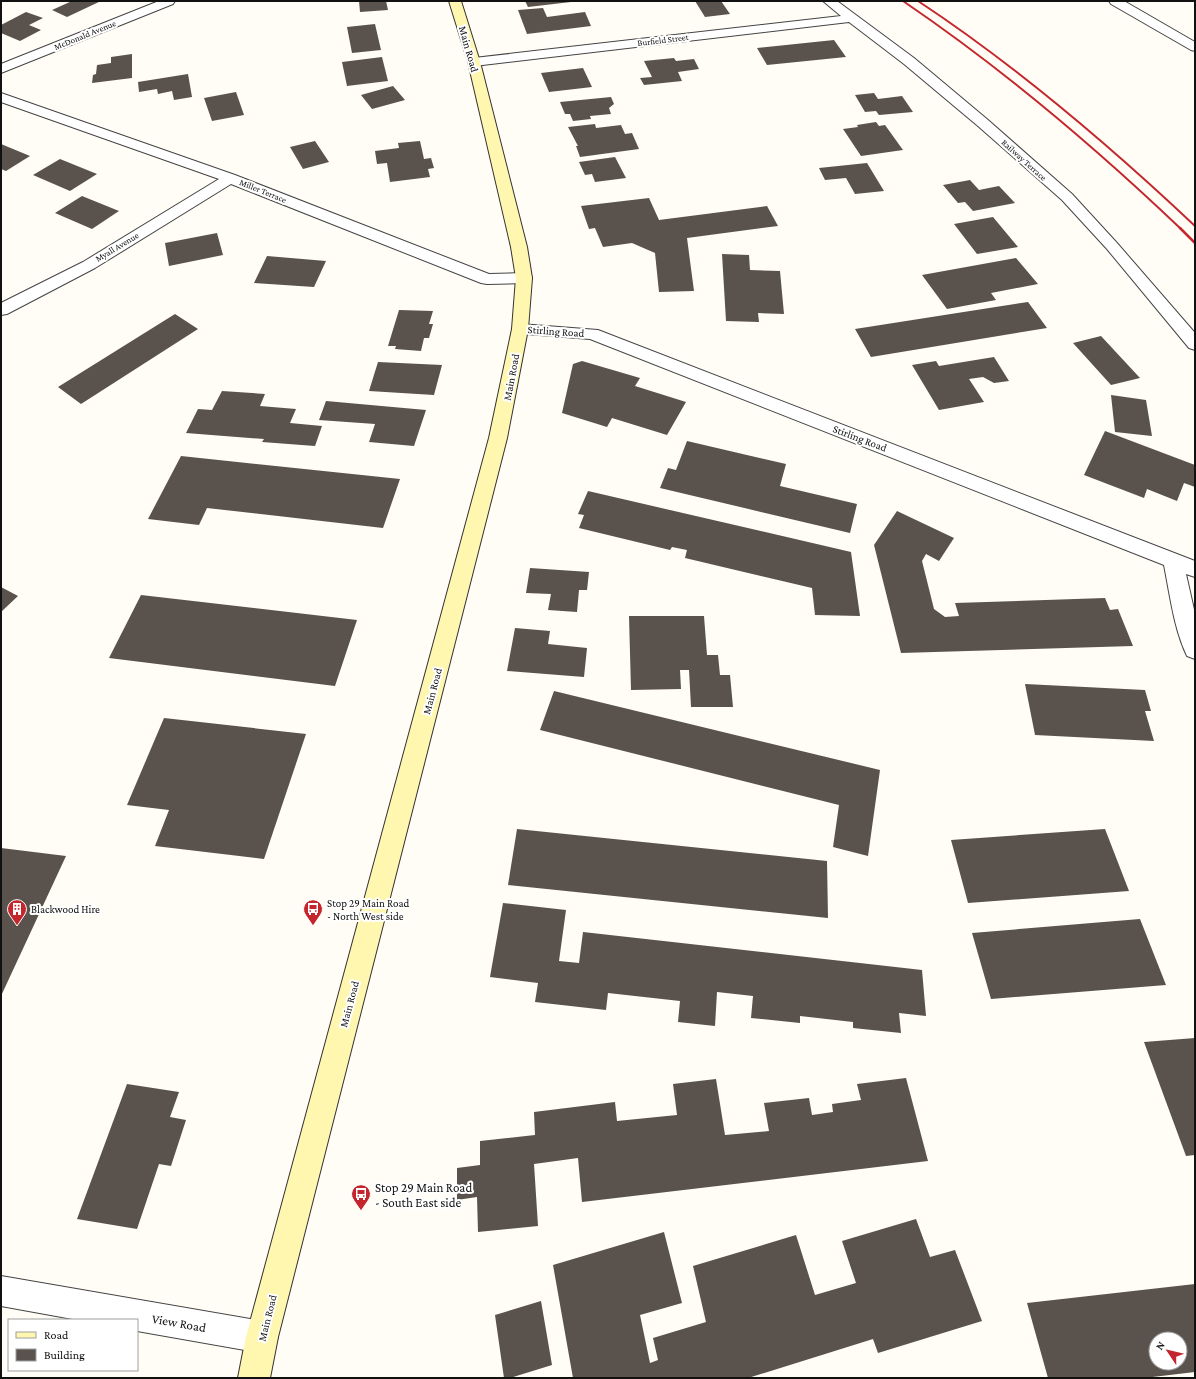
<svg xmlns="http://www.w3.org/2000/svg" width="1196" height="1379" viewBox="0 0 1196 1379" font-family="'Crimson Pro',serif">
	<rect width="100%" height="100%" fill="#fffdf5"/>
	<path fill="#5a524d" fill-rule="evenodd" d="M72,1H101L67,17L52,10Z
		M359,1H386L388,10L360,12Z
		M525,1H571V2L528,7Z
		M695,1H721L730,14L705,17Z
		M543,8L547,17L585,12L591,26L527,34L518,10Z
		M26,12L43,18L29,25L41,30L20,41L1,33V25Z
		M375,24L381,50L352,53L347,27Z
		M834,40L846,57L767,65L757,48Z
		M132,54V78L92,83L93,75L96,74L97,65L111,63V57Z
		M382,57L388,81L347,86L342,62Z
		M674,58L676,61L694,59L699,69L678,72L682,81L644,85L640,78L652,77L644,61Z
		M583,68L592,87L549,92L541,73Z
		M188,74L192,97L174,100L172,91L158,94L157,89L139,92L138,82Z
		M393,86L405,100L372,109L361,95Z
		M236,92L244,115L212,121L204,98Z
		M874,93L878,99L902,96L913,112L879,115L876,111L865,112L855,95Z
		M611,97L614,104L609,108L611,114L590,116L591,119L573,121L570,114H565L560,102Z
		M876,122L879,126L885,125L903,150L861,156L843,129L858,127L857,125Z
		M595,124L596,128L621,125L625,134L632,133L639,149L580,157L576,146H578L568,127Z
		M315,141L329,162L303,169L290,147Z
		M420,141L424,159L431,158L434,168L428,169L430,177L390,182L387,163L377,164L375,151L399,148L398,143Z
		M1,144L30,156L6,171L1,169Z
		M615,157L626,178L595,182L592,174L585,175L579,162Z
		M60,159L97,174L70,191L33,175Z
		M867,163L884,191L855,194L846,178L825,180L819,168Z
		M970,180L979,190L999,186L1015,203L973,211L965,202L958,203L943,185Z
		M82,196L119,211L92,229L55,213Z
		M649,198L659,220L767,206L778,226L687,238L694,291L659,292L655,253L632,243L603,247L595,228L589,229L581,206Z
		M993,217L1018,247L977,254L954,224Z
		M217,233L223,255L169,266L165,243Z
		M722,254L749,255L750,270L780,271L784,314L758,313L759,322L726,321Z
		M267,256L326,261L314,287L254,283Z
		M1016,258L1038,284L991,293L996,300L947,309L922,275Z
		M1028,302L1047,328L871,357L855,329Z
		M399,310L433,311L429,324H433L429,338H424L421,351L395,349L396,346H388Z
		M175,314L198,329L81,404L58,387Z
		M1101,336L1140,378L1111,385L1073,343Z
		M994,357L1009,381L994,383L983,377L969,379L984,402L939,410L912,365L936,361L939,366Z
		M582,361L640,378L635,386L686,402L667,435L612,418L607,427L562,413L573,364Z
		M378,362L442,365L434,395L369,391Z
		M222,391L265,394L260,406L296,409L290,423L322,426L315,446L262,442L264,439L186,433L198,409L212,410Z
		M1111,395L1146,400L1152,436L1115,432Z
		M326,401L426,410L414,446L369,442L375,424L319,420Z
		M1105,431L1195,465V487L1184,483L1177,501L1147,489L1144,498L1084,475Z
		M687,441L786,464L780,486L857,504L850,533L660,488L668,468L676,470Z
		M181,456L400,479L383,528L207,508L199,525L148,519Z
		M588,491L851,552L860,616L815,615L812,588L685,558L687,550L672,547L670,550L579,528L584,515L578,514Z
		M897,511L954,538L939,561L926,554L922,561L934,609L945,617L959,616L955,603L1105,598L1110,610L1118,609L1133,646L901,653L874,545Z
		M530,568L589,572L587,590H579L577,612L548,610L551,594L526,593Z
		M1,587L18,596L1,612Z
		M141,595L357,620L335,686L109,658Z
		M629,616H704L707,655H718L720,675H730L733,707H691L689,670H680L681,689L631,690Z
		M515,628L550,631L548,644L587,648L584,677L507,671Z
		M1025,684L1145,690L1151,711H1145L1154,741L1035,735Z
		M554,691L880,770L868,856L833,847L839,805L540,730Z
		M164,718L306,734L264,859L155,846L169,810L127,805Z
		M517,829L827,861L828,918L508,885Z
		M1105,829L1129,891L968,903L951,840Z
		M1,848L66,856L1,996Z
		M503,903L566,910L559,961L579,963L583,932L922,970L926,1016L899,1013L901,1033L853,1028V1022L800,1016V1023L751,1018L753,996L717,992L715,1026L678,1022L680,1001L608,993L606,1010L535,1002L538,983L490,977Z
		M1140,919L1166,985L991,999L972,933Z
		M1195,1038V1155L1186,1156L1144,1042Z
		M906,1078L928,1161L582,1202L578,1158L534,1164L538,1226L478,1232L477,1197L457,1200V1168L480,1165V1141L535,1135L534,1112L615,1102L617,1121L677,1115L673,1084L716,1079L725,1135L769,1131L764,1103L809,1098L812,1115L833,1112L832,1104L861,1100L857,1084Z
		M127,1084L179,1092L170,1117L186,1120L171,1166L159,1164L137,1229L77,1219Z
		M916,1219L930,1257L955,1250L982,1321L878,1353L873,1339L748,1378H573L553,1265L664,1232L682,1303L640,1315L650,1363L658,1360L653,1338L706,1322L693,1266L796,1235L815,1295L856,1283L842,1241Z
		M1195,1284V1372L1144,1378H1048L1027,1303ZM1156,1339H1180V1363H1156Z
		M541,1301L552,1365L510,1378H504L495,1315Z"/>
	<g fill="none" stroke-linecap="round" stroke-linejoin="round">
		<defs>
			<path id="street" d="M159,1H175L173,4L1,73V64Z
				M823,1H837L914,58L988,120L1072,194L1117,243L1195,333V350L1189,348L1107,249L1062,200L978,126L904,64L849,22L474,66L469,65L468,62L469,59L474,58L841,16Z
				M1109,1H1124L1195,42V51L1191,50L1111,4Z
				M1,93L235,175L489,274L524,273L530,274L532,278L530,282L524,283L487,284L481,283L231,184L95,268L7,314L1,315V303L83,262L219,179L1,102Z
				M520,324L598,330L1195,561V577L1186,574L1195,614V659L1187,656C1174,629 1170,595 1164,565L590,339L514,333L512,329L514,325Z
				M1,1276L262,1321L273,1326L278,1337L273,1348L262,1353L137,1331V1320H78L1,1306Z"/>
			<path id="secondary" d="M449,1H461L480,62L527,247L532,278L528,329L507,438L278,1337L270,1378H238L246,1337L489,438L512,329L516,278L511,247L468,62Z"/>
		</defs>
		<use href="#street" stroke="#444" stroke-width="2"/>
		<use href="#secondary" stroke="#333" stroke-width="2"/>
		<use href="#street" fill="#fff" fill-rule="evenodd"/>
		<use href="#secondary" fill="#fff6b0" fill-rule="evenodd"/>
		<path stroke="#c4262e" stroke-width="2" d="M903,1C1003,69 1094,146 1181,229
			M918,1C1018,67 1108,144 1195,226"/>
		<path stroke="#c4262e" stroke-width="2.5" d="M1180,228L1195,243"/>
	</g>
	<defs>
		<symbol id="building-pin" viewBox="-11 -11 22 30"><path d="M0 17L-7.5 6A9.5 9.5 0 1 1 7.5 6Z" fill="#c4262e" stroke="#fff"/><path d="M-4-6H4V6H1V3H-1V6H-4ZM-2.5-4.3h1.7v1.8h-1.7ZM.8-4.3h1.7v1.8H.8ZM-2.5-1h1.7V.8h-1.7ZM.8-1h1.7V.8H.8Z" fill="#fff"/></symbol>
		<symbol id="bus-pin" viewBox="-11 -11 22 30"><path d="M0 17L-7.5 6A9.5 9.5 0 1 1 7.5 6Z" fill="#c4262e" stroke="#fff"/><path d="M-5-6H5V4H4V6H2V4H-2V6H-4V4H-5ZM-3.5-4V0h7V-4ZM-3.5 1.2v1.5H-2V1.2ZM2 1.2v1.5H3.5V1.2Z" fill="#fff"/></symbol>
	</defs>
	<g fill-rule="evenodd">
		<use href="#building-pin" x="6" y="898" width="22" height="30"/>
		<use href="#bus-pin" x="302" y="898" width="22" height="30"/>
		<use href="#bus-pin" x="350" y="1183" width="22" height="30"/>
	</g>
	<g text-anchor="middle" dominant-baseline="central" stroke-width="4" stroke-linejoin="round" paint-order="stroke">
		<g font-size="9" fill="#111" stroke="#fff">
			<text transform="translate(85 35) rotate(-22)">McDonald Avenue</text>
			<text transform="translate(663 40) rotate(-7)">Burfield Street</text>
			<text transform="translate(1024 160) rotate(42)">Railway Terrace</text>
			<text transform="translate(263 191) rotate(22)">Miller Terrace</text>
			<text transform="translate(117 247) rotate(-31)">Myall Avenue</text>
		</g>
		<g font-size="11" fill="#111" stroke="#fff">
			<text transform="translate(469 49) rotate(74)">Main Road</text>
			<text transform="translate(556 331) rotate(4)">Stirling Road</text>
			<text transform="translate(511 377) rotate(-79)">Main Road</text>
			<text transform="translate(860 438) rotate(21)">Stirling Road</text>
			<text transform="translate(432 691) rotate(-75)">Main Road</text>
			<text transform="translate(349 1004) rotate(-75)">Main Road</text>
			<text transform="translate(267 1318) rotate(-76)">Main Road</text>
		</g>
		<g font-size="11" fill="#111" stroke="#fff" text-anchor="start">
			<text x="327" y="903">Stop 29 Main Road<tspan x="327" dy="13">- North West side</tspan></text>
			<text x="31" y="909">Blackwood Hire</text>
		</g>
		<g font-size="13" fill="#111" stroke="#fff" text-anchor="start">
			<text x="375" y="1187">Stop 29 Main Road<tspan x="375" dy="15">- South East side</tspan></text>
		</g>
		<g font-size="13" fill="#111" stroke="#fff">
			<text transform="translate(179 1323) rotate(10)">View Road</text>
		</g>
	</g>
	<rect width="1196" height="1379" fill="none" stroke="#111111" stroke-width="4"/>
	<rect x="8" y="1319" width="130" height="52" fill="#ffffff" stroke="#a0a0a0"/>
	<rect x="16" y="1332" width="20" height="6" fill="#fff6b0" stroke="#a0a0a0"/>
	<text x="44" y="1339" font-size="12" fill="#111111">Road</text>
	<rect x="16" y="1349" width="20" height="12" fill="#5a524d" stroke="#a0a0a0"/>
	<text x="44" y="1359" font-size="12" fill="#111111">Building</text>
	<g transform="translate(1168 1351) rotate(305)"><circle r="19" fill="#ffffff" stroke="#a0a0a0"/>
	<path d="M0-3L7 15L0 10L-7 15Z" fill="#c4262e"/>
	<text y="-6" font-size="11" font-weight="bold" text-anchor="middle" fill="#111111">N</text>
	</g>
</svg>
